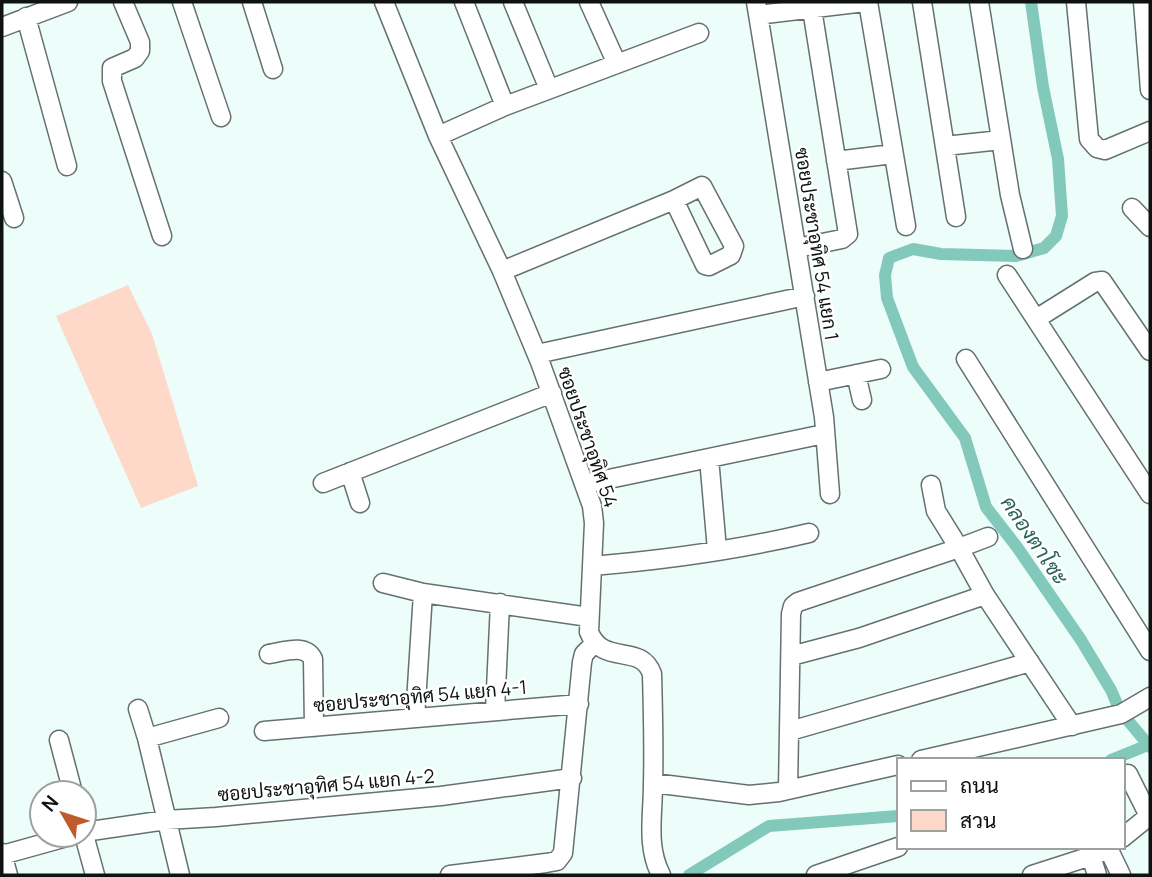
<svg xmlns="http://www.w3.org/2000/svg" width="1152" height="877" viewBox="0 0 1152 877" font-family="Manrope,Sarabun,sans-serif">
	<rect width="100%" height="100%" fill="#edfdf9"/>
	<path fill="#fed9ca" d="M128,285L152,334L198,486L141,508L56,316Z"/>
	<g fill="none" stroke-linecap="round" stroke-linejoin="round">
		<path stroke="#82c9bb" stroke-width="12" d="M1031,2L1043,87L1058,159L1062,216L1056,236L1044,248L1016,256L941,254L913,249L889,258L885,275L887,298L913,367L965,438L986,507L1017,547L1081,640L1111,690L1120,711L1150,747
			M1111,760L1148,745
			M689,875L769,826L898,816"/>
		<defs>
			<path id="minor" d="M123,2L140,42V51L135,58L112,68V81L162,236
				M182,2L221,117
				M252,2L273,69
				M384,2L438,136L502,271L540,362L592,506L594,523L589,632C603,667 641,642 652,674C653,710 654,747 653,784C653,816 646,846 661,875
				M464,2L505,106
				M513,2L549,89
				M589,2L617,64
				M756,2L824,417L830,494
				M868,2L906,226
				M922,2L956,217
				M979,2L1010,195L1023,249
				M1076,2L1089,139L1097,148L1105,150L1150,131
				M1143,2L1150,90
				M758,15L865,2
				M26,17L67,166
				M2,27L68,2
				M438,136L505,106L699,33
				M945,146L1001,140
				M836,161L893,154
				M2,181L14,218
				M1132,208L1150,227
				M797,248L842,239L848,234L812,9
				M502,271L674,200L702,186L734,246L731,255L709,266L705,265L674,200
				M1007,275L1150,494
				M1036,319L1095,282L1102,281L1150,351
				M537,354L805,296
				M966,359L1150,651
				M856,374L862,400
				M818,382L881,369
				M709,458L717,550
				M350,472L360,503
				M323,483L552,393
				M585,484L824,434
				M988,537L959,548L985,595L1072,726
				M592,566C664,560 738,550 809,533
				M383,583L423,593L589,617
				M269,654C283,652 305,643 313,659L314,727
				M791,656L859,638L985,595
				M138,709L147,738L180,875
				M495,711L500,603
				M415,718L423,593
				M264,731L579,704
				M790,731L1030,662
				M147,738L219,718
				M59,740L73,793
				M921,760L1121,714L1150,697
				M1128,774L1148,814
				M653,783L749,795L779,792L898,765
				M788,790L791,614L793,606L798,602L959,548L936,511L931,485
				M84,832L166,820L216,817L441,796L572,778
				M84,835L95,875
				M1122,838L1143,821L1150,811
				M1108,848L1121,875
				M2,853L8,875
				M2,855L74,835
				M1091,856L1097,875
				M450,875L546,863L557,861L563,853L582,662L584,654L594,644
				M816,875L898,847
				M1032,875L1091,856L1110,847"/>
		</defs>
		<use href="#minor" stroke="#64716f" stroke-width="21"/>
		<use href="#minor" stroke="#fff" stroke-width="18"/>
	</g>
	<g text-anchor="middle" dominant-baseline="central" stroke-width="5" stroke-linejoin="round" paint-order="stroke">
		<g font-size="19" fill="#0e1312" stroke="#fff">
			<text transform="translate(817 244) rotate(81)">ซอยประชาอุทิศ 54 แยก 1</text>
			<text transform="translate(588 437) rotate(71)">ซอยประชาอุทิศ 54</text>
			<text transform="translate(420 696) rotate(-5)">ซอยประชาอุทิศ 54 แยก 4-1</text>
			<text transform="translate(326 785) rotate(-5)">ซอยประชาอุทิศ 54 แยก 4-2</text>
		</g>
		<g font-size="21" font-style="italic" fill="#296359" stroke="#fff">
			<text transform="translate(1035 540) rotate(56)">คลองตาโซะ</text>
		</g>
	</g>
	<rect width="1152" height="877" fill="none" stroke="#0e1312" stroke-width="7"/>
	<rect x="897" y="758" width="228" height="91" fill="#ffffff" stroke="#9fa1a0" stroke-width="2"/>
	<rect x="911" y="781" width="35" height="10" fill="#ffffff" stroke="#9fa1a0" stroke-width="2"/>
	<text x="960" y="793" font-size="21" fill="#0e1312">ถนน</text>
	<rect x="911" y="810" width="35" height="21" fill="#fed9ca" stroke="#9fa1a0" stroke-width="2"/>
	<text x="960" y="828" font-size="21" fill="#0e1312">สวน</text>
	<g transform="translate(63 814) rotate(309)"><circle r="33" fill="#ffffff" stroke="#9fa1a0" stroke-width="2"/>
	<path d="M0-5L12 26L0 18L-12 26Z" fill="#c05b2b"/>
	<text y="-10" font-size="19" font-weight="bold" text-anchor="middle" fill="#0e1312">N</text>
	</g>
</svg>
